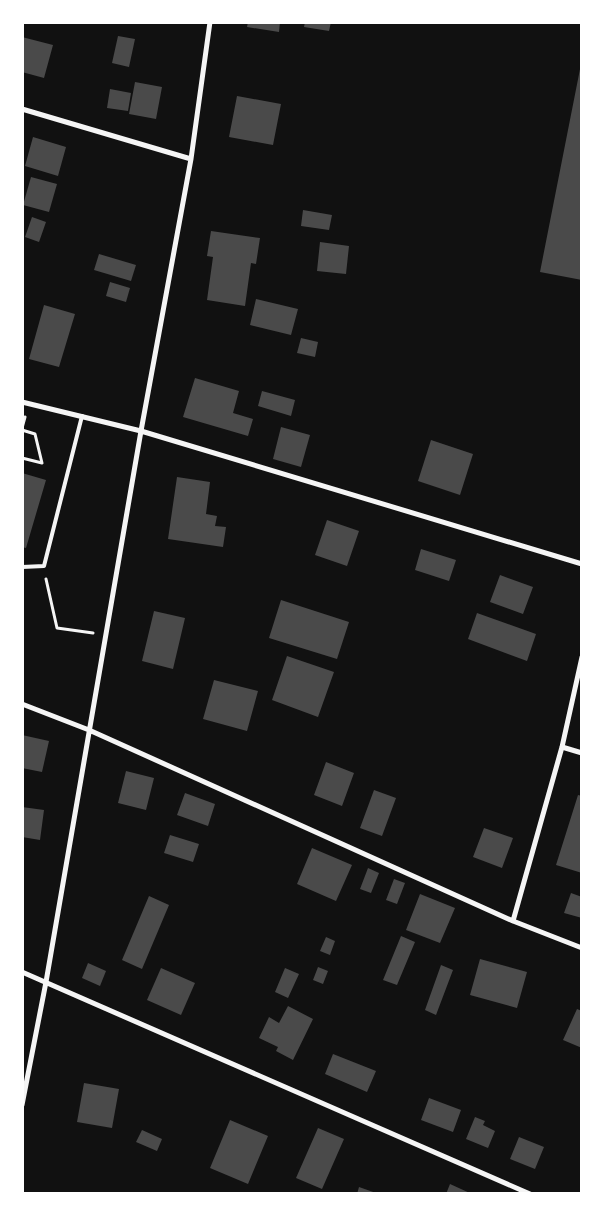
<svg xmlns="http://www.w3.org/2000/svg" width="604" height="1216" viewBox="0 0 604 1216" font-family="'Roboto Condensed',sans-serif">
	<rect width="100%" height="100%" fill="#111"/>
	<path fill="#4a4a4a" d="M248,22H280L279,32L247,27Z
		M305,22H331L329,31L304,27Z
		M118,36L135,39L129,67L112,63Z
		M22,37L53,45L44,78L22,72Z
		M581,64H582V280L540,272Z
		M135,82L162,87L156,119L129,114Z
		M110,89L131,93L128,111L107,108Z
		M237,96L281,104L273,145L229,137Z
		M33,137L66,147L58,176L25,166Z
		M31,177L57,184L49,212L23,205Z
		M303,210L332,215L329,230L301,226Z
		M32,217L46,222L39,242L25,237Z
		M211,231L260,238L256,264L251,263L245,306L207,300L213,257L207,256Z
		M320,242L349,246L346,274L317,271Z
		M99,254L136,265L131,281L94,270Z
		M110,282L130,288L126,302L106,296Z
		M256,299L298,309L291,335L250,325Z
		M44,305L75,314L59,367L29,359Z
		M301,338L318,342L315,357L297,353Z
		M195,378L239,391L233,413L253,419L248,436L183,417Z
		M262,391L295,400L291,416L258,406Z
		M281,427L310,435L301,467L273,459Z
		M431,440L473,454L460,495L418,481Z
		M22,473L46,480L26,548L22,547Z
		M177,477L210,482L206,514L217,516L215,526L226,527L223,547L168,539Z
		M327,520L359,531L347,566L315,555Z
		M421,549L456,560L449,581L415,570Z
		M500,575L533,587L523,614L490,602Z
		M281,600L349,622L337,659L269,638Z
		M154,611L185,618L173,669L142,661Z
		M477,613L536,634L527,661L468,639Z
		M287,656L334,672L318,717L272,700Z
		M214,680L258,691L247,731L203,719Z
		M22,735L49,741L42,772L22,768Z
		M326,762L354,773L342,806L314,795Z
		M126,771L154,778L146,810L118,803Z
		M374,790L396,798L382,836L360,828Z
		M185,793L215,804L208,826L177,815Z
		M578,795L582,796V873L556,865Z
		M22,807L44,810L40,840L22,837Z
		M484,828L513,838L502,868L473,857Z
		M170,835L199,844L193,862L164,853Z
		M312,848L352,865L336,901L297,884Z
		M368,868L379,873L371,893L360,889Z
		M394,879L405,883L397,904L386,900Z
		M571,893L582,897V918L564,913Z
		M420,894L455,908L440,943L406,930Z
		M149,896L169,905L142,969L122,960Z
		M401,936L415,942L397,985L383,980Z
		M326,937L335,941L330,955L320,951Z
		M480,959L527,972L517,1008L470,995Z
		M88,963L106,971L100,986L82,978Z
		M441,965L453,970L436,1015L425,1010Z
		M318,967L328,971L323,984L313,980Z
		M161,968L195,983L181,1015L147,1000Z
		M285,968L299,974L288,998L275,992Z
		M288,1006L313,1019L293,1060L276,1051L278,1047L259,1038L269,1017L279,1023Z
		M577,1009L582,1011V1048L563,1040Z
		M333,1054L376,1071L367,1092L325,1074Z
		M84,1083L119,1089L112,1128L77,1122Z
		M429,1098L461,1110L453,1132L421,1120Z
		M475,1117L485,1121L483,1125L495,1131L488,1148L466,1139Z
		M230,1120L268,1136L248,1184L210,1168Z
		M318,1128L344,1139L322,1189L296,1178Z
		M142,1130L162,1139L157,1151L136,1142Z
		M519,1137L544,1147L535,1169L510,1159Z
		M450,1184L472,1194H446Z
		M359,1187L376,1193V1194H357Z"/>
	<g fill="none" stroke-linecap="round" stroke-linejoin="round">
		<path stroke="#f5f5f5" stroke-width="3" d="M22,428L25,417
			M22,430L35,434L42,463L22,458
			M46,579L57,628L93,633"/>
		<path stroke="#f5f5f5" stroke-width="4" d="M22,567L44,566L82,416"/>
		<path stroke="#f5f5f5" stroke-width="5" d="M22,109L191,159
			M22,402L141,431L582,564
			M22,704L89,730L513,921L582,948
			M562,747L582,753
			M513,921L562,747L582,657
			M22,972L530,1194
			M22,1105L46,982L141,431L191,159L210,22"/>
	</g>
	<rect width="604" height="1216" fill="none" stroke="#ffffff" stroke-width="48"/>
</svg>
